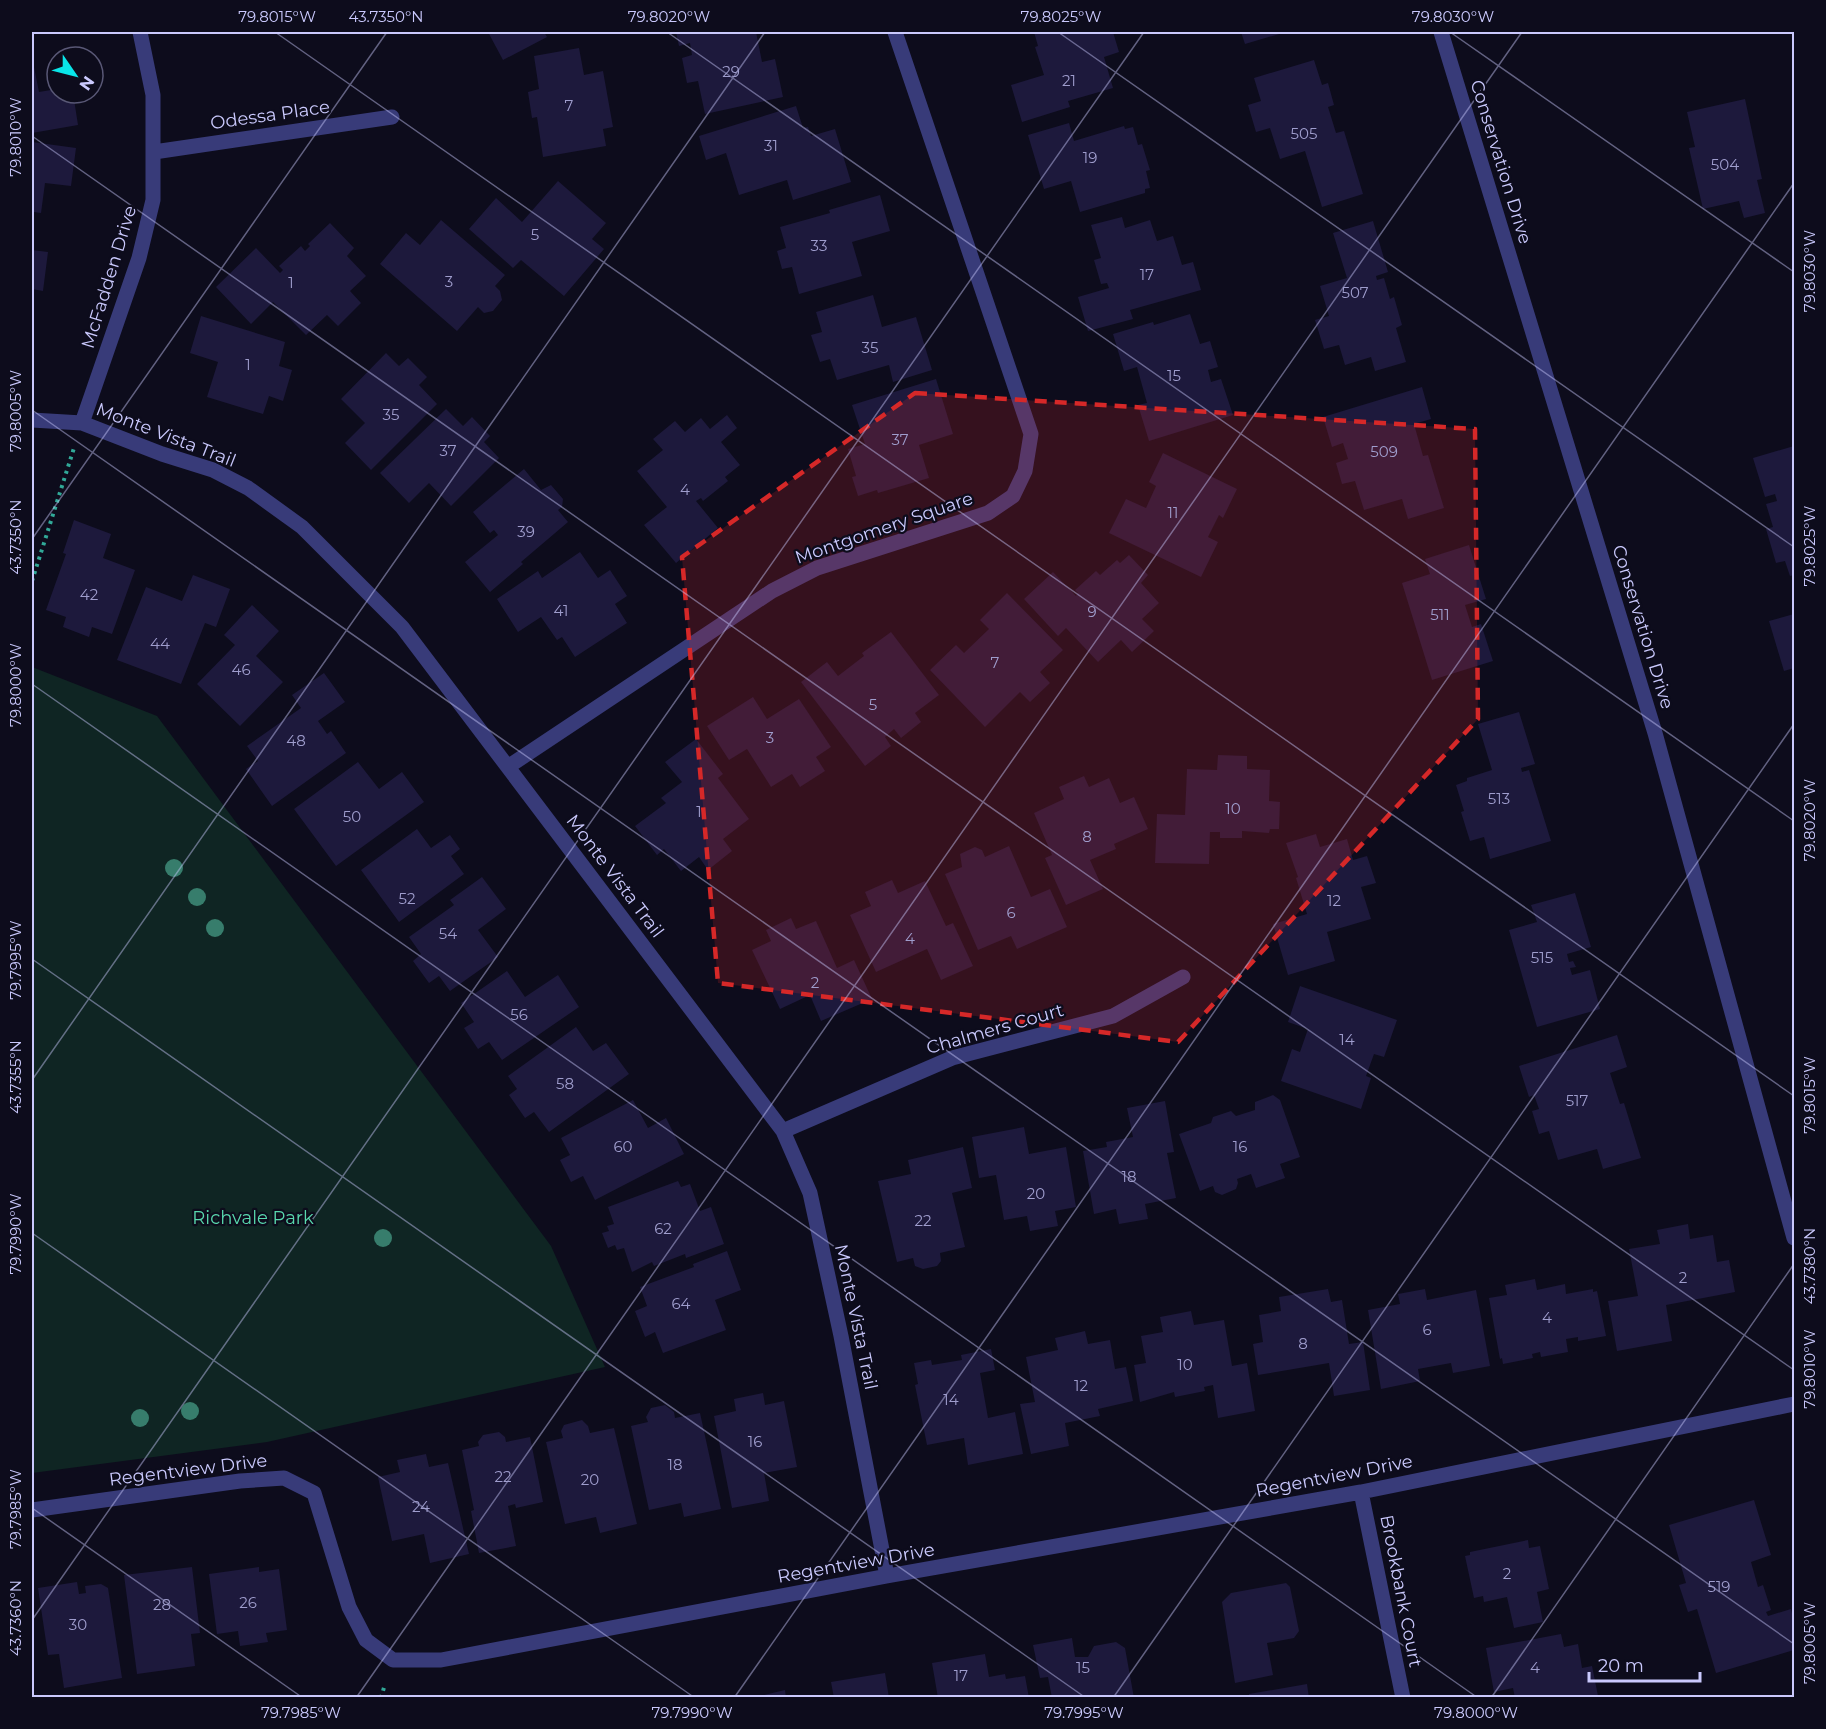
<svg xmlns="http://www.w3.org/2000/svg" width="1826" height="1729" viewBox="0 0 1826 1729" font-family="Montserrat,sans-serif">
	<rect width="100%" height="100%" fill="#0d0c1c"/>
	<path fill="#0f2523" d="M32,667L157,716L551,1246L605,1367L267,1442L32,1473Z"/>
	<path fill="#1d193c" d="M488,32H544L547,37L503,60Z
		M676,32H756L762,62L775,59L783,97L705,114L698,81L687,83L682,58L692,55L690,43L679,46Z
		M1034,32H1113L1119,52L1104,57L1113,88L1068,101L1070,107L1022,122L1011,85L1044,75L1035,47L1038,46Z
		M1241,32H1286L1245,44Z
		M579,48L584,75L603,71L613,127L603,129L606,146L543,157L537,117L532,118L528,92L539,89L534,56Z
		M32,57L39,92L57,89V93H73L78,125L32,133Z
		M1314,60L1322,85L1328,83L1334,105L1328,107L1336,133L1344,131L1363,194L1322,207L1305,151L1280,159L1270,128L1256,132L1248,105L1261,101L1254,78Z
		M1745,99L1762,179L1757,180L1765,213L1744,218L1739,201L1703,209L1689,148L1695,147L1687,112Z
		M796,106L803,128L808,127L811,136L835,129L851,182L793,200L787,180L739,195L726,153L706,160L699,136Z
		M1069,123L1074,141L1124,126L1125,129L1133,127L1138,145L1142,144L1150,170L1146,171L1150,188L1145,189V193L1080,212L1071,181L1044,189L1028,135Z
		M32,142L76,148L71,186L45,183L41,213L34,212L33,222Z
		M558,181L606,223L592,239L604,249L564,296L521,260L513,268L469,229L496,198L522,222Z
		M880,195L890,231L852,242L862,276L799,294L792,267L782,269L777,251L786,248L780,227L830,213L829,210Z
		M1122,217L1125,228L1150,220L1157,241L1173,236L1182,265L1193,262L1201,290L1130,310L1133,319L1088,331L1078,297L1109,288L1107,283L1101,284L1094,260L1101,258L1091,225Z
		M441,220L505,275L495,286L500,291L502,300L493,311L484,313L478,307L457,331L380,264L406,233L420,245Z
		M1373,221L1388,272L1376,276L1377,280L1384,278L1390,299L1394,297L1402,325L1396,328L1406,362L1375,371L1371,357L1345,365L1339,345L1324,349L1315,320L1329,316L1320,286L1347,278L1333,233Z
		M330,223L354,248L347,256L366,276L350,291L361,303L338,326L327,315L306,335L273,302L251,324L216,287L256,248L280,273L283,270L279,266L301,246L305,251L310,246L308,244Z
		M32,250L48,252L43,291L32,289Z
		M873,295L882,327L916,317L932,370L893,382L889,365L837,380L830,359L820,362L811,335L822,332L816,312Z
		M1190,314L1200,344L1210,341L1218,367L1208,370L1211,382L1221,379L1233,415L1149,441L1138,405L1147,403L1137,367L1124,371L1113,334L1153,322L1154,325Z
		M201,316L285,342L279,366L292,370L283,401L269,396L263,414L207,397L218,362L190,353Z
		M386,353L399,366L408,358L427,377L419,385L437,404L371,470L345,443L365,423L341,399Z
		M936,379L953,434L919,445L929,478L878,493L877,490L858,496L852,477L856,476L848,449L865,444L852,405Z
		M1422,387L1431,419L1414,424L1423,456L1428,455L1444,508L1408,519L1402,499L1364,510L1355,481L1342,484L1336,463L1348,459L1343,443L1332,447L1323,417Z
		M446,409L463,426L472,417L490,436L484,442L499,458L451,506L429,483L409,503L380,473Z
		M727,415L737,428L721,442L740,465L725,477L728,481L703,501L701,498L696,501L718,528L676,563L644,525L667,507L637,471L663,450L653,439L675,421L685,432L701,418L710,429Z
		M1794,446V575L1790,576L1785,561L1776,563L1766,529L1773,527L1766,504L1777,501L1775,494L1765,497L1753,458Z
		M1163,453L1237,489L1223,518L1219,515L1208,537L1218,542L1201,577L1109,533L1126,499L1146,508L1156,486L1149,482Z
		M524,469L541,490L551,485L563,499L562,507L558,510L568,522L521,562L523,564L490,592L465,562L498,535L494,530L490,533L473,512Z
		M74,520L111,534L103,558L135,570L112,634L92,627L89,637L63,627L66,617L46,610L66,554L63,553Z
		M1469,545L1486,599L1465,605L1472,627L1481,624L1493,661L1432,680L1402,583L1430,574L1425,559Z
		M580,552L598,578L610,570L627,596L615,604L627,623L575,657L562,637L557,640L541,617L518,632L497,599L538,571L542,578Z
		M1129,555L1148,575L1141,583L1159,603L1142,619L1154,631L1132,652L1121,640L1098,662L1066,628L1058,636L1024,599L1053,572L1076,596L1078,593L1075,590L1096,571L1100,575L1117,560L1120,563Z
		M193,575L230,589L216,627L205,623L181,684L117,660L146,587L182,601Z
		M1007,593L1063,650L1040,672L1050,683L1030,702L1020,692L985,727L930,670L956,645L964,653L989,629L980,620Z
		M252,605L279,631L256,656L283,682L240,726L197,684L235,645L224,635Z
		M1794,614V668L1784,671L1769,621Z
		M891,632L939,695L915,713L921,722L901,738L894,729L885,737L891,746L865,766L801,682L827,662L838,676L864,656L862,653Z
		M324,673L345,702L318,721L327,734L331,731L346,753L272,806L246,769L258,761L247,746L301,708L292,695Z
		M753,697L767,719L799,699L831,747L816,757L825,771L800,787L792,774L771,787L747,749L729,760L707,726Z
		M1519,712L1535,764L1521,768L1522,772L1529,770L1551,841L1490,859L1484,837L1470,841L1461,812L1464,811L1456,785L1467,781V778L1492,770L1478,724Z
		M696,739L723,774L718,778L749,819L723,839L732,851L708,870L699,857L681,871L664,849L657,855L635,826L666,803L661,798L682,782L665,762Z
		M1218,755L1247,756V769L1270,770L1269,801L1280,802L1279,829H1270L1269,833L1242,831V838H1220V832H1210L1209,864L1155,863L1157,814L1185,815L1187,769L1217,770Z
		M358,762L379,789L402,772L424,802L336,866L294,809Z
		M1084,776L1089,787L1109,778L1120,803L1134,797L1148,829L1114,844L1116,849L1090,860L1103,889L1066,905L1045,858L1052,855L1034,813L1064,799L1059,787Z
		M417,829L431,848L450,835L460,849L451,856L464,874L399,922L361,870Z
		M1316,834L1320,847L1347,839L1353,860L1367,856L1376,883L1361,887L1371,919L1327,932L1335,961L1288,975L1273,924L1307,914L1296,878L1298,877L1286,843Z
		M1009,846L1031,897L1050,889L1067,927L1017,949L1011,936L978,950L945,874L962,867L960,854L975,847L982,850L985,857Z
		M482,877L506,909L478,930L498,957L450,991L439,976L429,983L413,961L421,954L409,937L454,905L450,900Z
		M892,880L898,893L925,881L946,926L953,923L973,966L941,980L927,949L876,972L850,915L871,906L865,892Z
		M1575,893L1591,947L1567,954L1569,962L1573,961L1576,967L1570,968L1572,975L1590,970L1600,1009L1537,1027L1509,930L1537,922L1531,905Z
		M791,918L796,929L816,921L837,968L854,960L872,999L821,1021L810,995L780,1009L752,950L771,941L766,930Z
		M507,971L525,997L558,975L579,1007L502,1060L489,1042L478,1049L464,1028L474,1022L461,1003Z
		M1300,986L1397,1020L1384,1057L1374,1054L1366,1076L1371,1078L1361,1109L1281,1081L1292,1049L1300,1052L1308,1029L1288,1022Z
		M576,1027L593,1051L606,1043L629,1074L549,1132L534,1112L525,1118L509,1095L517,1089L508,1076Z
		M1617,1035L1627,1067L1610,1073L1620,1104L1624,1103L1641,1158L1603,1169L1597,1149L1558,1160L1549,1131L1539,1134L1532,1111L1539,1109L1534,1095L1529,1097L1519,1066Z
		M1273,1095L1280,1100L1300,1157L1280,1164L1285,1178L1256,1188L1251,1174L1237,1179L1238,1183L1236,1189L1222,1195L1215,1192L1213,1186L1200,1191L1179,1134L1211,1123L1213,1117L1231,1111L1236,1116L1255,1110V1102Z
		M633,1100L648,1128L666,1118L684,1154L595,1200L583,1176L571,1182L560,1160L570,1155L561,1138Z
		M1165,1101L1174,1152L1167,1153L1176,1198L1145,1204L1148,1219L1119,1224L1116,1209L1094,1214L1083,1151L1107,1147L1106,1142L1133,1137L1127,1108Z
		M1024,1127L1029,1154L1066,1147L1076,1207L1055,1211L1058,1226L1030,1231L1027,1216L1004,1220L996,1175L979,1178L972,1137Z
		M963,1147L972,1188L952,1193L965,1247L940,1253L941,1261L937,1266L923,1269L915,1266L913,1258L897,1262L878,1181L911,1174L908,1160Z
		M678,1181L681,1187L690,1184L700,1211L711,1207L724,1244L686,1258L685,1254L654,1266L652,1262L632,1272L624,1248L617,1250L615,1245L608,1248L602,1233L609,1231L607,1226L614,1224L608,1207Z
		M1688,1224L1690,1239L1713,1235L1717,1262L1729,1260L1735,1292L1666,1305L1672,1341L1617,1351L1608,1301L1638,1296L1629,1249L1660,1244L1657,1230Z
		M727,1251L741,1290L715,1300L726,1330L663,1353L655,1332L645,1337L635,1311L647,1306L640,1287L694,1267L693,1264Z
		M1535,1279L1537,1290L1565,1284L1566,1294L1593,1289V1292L1597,1291L1606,1336L1578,1341V1337L1566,1339L1568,1352L1541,1357L1540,1352L1532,1354L1533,1358L1503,1364L1502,1358L1500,1359L1489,1298L1507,1295L1505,1285Z
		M1328,1289L1331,1302L1342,1300L1349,1344L1363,1342L1370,1390L1334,1396L1329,1363L1258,1375L1253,1344L1263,1342L1259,1315L1281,1311L1279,1297Z
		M1425,1289L1427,1300L1476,1290L1490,1366L1453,1373L1451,1363L1418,1369L1420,1381L1381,1389L1368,1310L1400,1304L1398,1294Z
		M1191,1311L1194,1325L1224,1320L1232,1366L1247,1363L1255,1411L1218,1418L1213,1385L1204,1387L1205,1391L1175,1397L1174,1392L1140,1402L1134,1365L1146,1363L1141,1336L1163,1332L1160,1317Z
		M1085,1331L1088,1344L1110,1340L1115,1369L1126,1367L1133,1401L1098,1409L1100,1416L1065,1423L1069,1446L1031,1454L1020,1404L1035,1402L1026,1357L1058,1350L1055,1338Z
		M991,1349L995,1370L980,1373L988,1418L1015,1412L1023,1454L968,1465L964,1438L927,1445L915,1385L918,1384L914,1363L931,1360L932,1365L962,1360L961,1355Z
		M763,1393L765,1405L784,1401L797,1467L764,1473L769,1501L732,1508L714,1416L736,1411L734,1399Z
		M665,1405L674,1412L675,1418L700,1413L721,1509L684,1517L681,1503L649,1510L631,1426L648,1422L646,1417L651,1408Z
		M582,1420L588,1426L590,1433L614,1428L637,1524L600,1533L596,1517L565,1524L546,1442L563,1438L561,1431L564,1425Z
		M499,1432L505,1437L506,1442L530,1437L543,1502L516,1508L515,1504L508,1506L516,1546L479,1553L471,1511L474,1510L462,1450L479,1446L478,1442L483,1435Z
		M426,1454L429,1467L448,1463L469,1554L430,1563L424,1534L392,1541L378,1477L400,1472L397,1460Z
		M1754,1500L1771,1555L1751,1562L1758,1587L1763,1585L1771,1610L1766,1612L1768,1616L1791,1609L1794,1622V1650L1716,1673L1697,1609L1688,1612L1679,1585L1686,1583L1669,1525Z
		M1528,1540L1529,1548L1540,1546L1549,1589L1537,1592L1543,1622L1514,1628L1507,1597L1484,1602L1483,1596L1474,1598L1465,1556L1470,1555V1552Z
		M192,1567L200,1633L191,1634L195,1666L137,1674L124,1575Z
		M259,1567V1572L279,1569L287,1630L266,1633L268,1642L240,1646L238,1631L217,1634L209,1574Z
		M77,1582L79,1594L86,1593L85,1586L101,1584L108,1588L122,1678L64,1688L59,1654L48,1655L38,1588Z
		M1286,1583L1290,1587L1299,1631L1294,1638L1267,1643L1273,1675L1235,1683L1222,1602L1231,1593Z
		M1561,1634L1564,1647L1578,1644L1582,1668L1592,1666L1598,1696L1515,1698L1513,1688L1494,1692L1486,1648Z
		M1072,1638L1075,1657H1088L1094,1646L1116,1642L1125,1648L1134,1698H1052L1048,1677L1040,1678L1033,1645Z
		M985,1654L989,1677L1005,1674L1006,1679L1025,1676L1029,1698H938L932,1663Z
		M885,1673L889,1698H834L831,1682Z
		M1307,1684L1309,1698H1249V1694Z
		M785,1690L786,1698H756V1697Z"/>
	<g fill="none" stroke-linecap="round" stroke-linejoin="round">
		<path stroke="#31a998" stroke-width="4" stroke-dasharray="3 4.5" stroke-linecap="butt" d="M32,581L74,448
			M381,1698L385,1684"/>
		<path stroke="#383b79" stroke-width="15" d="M1441,32L1655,733L1794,1238
			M154,152L392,117
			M32,420L82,423L162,454L213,470L248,488L302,527L402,627L783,1131L810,1193L841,1336L887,1576
			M82,423L139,258L153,200V95L140,32
			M509,766L772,591L817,568L988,513L1013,496L1025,471L1031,434L895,32
			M783,1131L952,1058L1113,1016L1183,977
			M1361,1492L1403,1698
			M32,1510L240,1481L284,1478L314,1493L349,1607L366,1640L393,1660H441L887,1576L1361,1492L1794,1404"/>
	</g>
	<g fill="#377d6c">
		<circle cx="174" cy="868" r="9"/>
		<circle cx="197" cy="897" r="9"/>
		<circle cx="215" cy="928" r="9"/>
		<circle cx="383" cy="1238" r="9"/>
		<circle cx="190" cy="1411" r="9"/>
		<circle cx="140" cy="1418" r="9"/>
	</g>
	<path fill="#d62828" fill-opacity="0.2" stroke="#d62828" stroke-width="4.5" stroke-dasharray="12 8" stroke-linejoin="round" d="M915,393L1475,429L1478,719L1178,1042L718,983L682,557Z"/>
	<path fill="none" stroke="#cac9fd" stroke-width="1.5" stroke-opacity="0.45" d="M275,32L1794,1096M667,32L1794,821M1058,32L1794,547M1450,32L1794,272M32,136L1794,1370M32,410L1794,1644M32,539L387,32M32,684L1478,1698M32,959L1086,1698M32,1080L765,32M32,1233L695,1698M32,1508L303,1698M32,1620L1144,32M356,1698L1522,32M734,1698L1794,183M1113,1698L1794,724M1491,1698L1794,1264"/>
	<g text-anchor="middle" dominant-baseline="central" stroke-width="4.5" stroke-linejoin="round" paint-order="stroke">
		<g font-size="15" fill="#9f9dcd">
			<text x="731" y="71">29</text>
			<text x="1069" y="80">21</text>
			<text x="569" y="105">7</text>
			<text x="1304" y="133">505</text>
			<text x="771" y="145">31</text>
			<text x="1090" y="157">19</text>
			<text x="1725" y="164">504</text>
			<text x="535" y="234">5</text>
			<text x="819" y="245">33</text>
			<text x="1147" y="274">17</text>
			<text x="449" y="281">3</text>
			<text x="291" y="282">1</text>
			<text x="1355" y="292">507</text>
			<text x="870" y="347">35</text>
			<text x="248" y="364">1</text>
			<text x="1174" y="375">15</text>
			<text x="391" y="414">35</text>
			<text x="900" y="439">37</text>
			<text x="448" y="450">37</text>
			<text x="1384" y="451">509</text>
			<text x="685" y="489">4</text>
			<text x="1173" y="512">11</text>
			<text x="526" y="531">39</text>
			<text x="89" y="594">42</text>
			<text x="561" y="610">41</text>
			<text x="1092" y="611">9</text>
			<text x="1440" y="614">511</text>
			<text x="160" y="643">44</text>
			<text x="995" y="662">7</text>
			<text x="241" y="669">46</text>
			<text x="873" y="704">5</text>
			<text x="770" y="737">3</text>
			<text x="296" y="740">48</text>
			<text x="1499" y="798">513</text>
			<text x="1233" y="808">10</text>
			<text x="699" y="811">1</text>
			<text x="352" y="816">50</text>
			<text x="1087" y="836">8</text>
			<text x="407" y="898">52</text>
			<text x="1334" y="900">12</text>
			<text x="1011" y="912">6</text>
			<text x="448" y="933">54</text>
			<text x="910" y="938">4</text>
			<text x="1542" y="957">515</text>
			<text x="815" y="982">2</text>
			<text x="519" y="1014">56</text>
			<text x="1347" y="1039">14</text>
			<text x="565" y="1083">58</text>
			<text x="1577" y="1100">517</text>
			<text x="623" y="1146">60</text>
			<text x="1240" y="1146">16</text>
			<text x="1129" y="1176">18</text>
			<text x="1036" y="1193">20</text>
			<text x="923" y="1220">22</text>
			<text x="663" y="1228">62</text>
			<text x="1683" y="1277">2</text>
			<text x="681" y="1303">64</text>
			<text x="1547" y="1317">4</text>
			<text x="1427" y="1329">6</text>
			<text x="1303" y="1343">8</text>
			<text x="1185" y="1364">10</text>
			<text x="1081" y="1385">12</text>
			<text x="951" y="1399">14</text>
			<text x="755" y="1441">16</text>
			<text x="675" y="1464">18</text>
			<text x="503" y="1476">22</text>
			<text x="590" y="1479">20</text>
			<text x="421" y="1506">24</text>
			<text x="1507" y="1573">2</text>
			<text x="1719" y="1586">519</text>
			<text x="248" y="1602">26</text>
			<text x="162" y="1604">28</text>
			<text x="78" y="1624">30</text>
			<text x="1083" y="1667">15</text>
			<text x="1535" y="1667">4</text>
			<text x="961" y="1675">17</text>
		</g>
		<g font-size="18" fill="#cac9fd" stroke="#0d0c1c">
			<text transform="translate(270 115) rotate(-8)">Odessa Place</text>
			<text transform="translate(1501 162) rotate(73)">Conservation Drive</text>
			<text transform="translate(109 277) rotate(-73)">McFadden Drive</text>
			<text transform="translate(166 435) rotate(21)">Monte Vista Trail</text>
			<text transform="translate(884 528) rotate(-19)">Montgomery Square</text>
			<text transform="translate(1643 627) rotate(73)">Conservation Drive</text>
			<text transform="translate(615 876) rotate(53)">Monte Vista Trail</text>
			<text transform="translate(995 1029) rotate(-16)">Chalmers Court</text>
			<text transform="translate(856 1317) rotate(78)">Monte Vista Trail</text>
			<text transform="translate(188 1470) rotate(-7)">Regentview Drive</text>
			<text transform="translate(1334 1476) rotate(-11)">Regentview Drive</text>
			<text transform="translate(856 1563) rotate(-10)">Regentview Drive</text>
			<text transform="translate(1401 1591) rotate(79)">Brookbank Court</text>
		</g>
		<g font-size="18" fill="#59d9ae" stroke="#0d0c1c">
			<text x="253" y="1218">Richvale Park</text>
		</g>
	</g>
	<rect width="1826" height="1729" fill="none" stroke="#0d0c1c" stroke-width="66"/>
	<g transform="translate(75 75) rotate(125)"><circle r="28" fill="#0d0c1c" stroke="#595876" stroke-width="1.5"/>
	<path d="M0-4.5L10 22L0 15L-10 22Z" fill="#09e5e9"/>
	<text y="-9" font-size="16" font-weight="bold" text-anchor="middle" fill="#cac9fd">N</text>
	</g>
	<path d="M1589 1672v9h111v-9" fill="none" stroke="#cac9fd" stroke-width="3"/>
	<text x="1598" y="1672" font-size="18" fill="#cac9fd" stroke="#0d0c1c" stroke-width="4.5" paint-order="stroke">20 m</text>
	<rect x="33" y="33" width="1760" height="1663" fill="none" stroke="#cac9fd" stroke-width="2"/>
	<g font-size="15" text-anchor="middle" fill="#cac9fd">
		<text x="277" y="22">79.8015°W</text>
		<text x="386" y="22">43.7350°N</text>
		<text x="669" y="22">79.8020°W</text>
		<text x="1061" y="22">79.8025°W</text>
		<text x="1453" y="22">79.8030°W</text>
		<text transform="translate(16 137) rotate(-90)" y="5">79.8010°W</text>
		<text transform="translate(1810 271) rotate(-90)" y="5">79.8030°W</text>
		<text transform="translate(16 411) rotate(-90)" y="5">79.8005°W</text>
		<text transform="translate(16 537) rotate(-90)" y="5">43.7350°N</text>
		<text transform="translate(1810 546) rotate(-90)" y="5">79.8025°W</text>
		<text transform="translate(16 685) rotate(-90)" y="5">79.8000°W</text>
		<text transform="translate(1810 820) rotate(-90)" y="5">79.8020°W</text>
		<text transform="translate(16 960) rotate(-90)" y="5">79.7995°W</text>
		<text transform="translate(16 1077) rotate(-90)" y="5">43.7355°N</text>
		<text transform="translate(1810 1095) rotate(-90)" y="5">79.8015°W</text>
		<text transform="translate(16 1234) rotate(-90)" y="5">79.7990°W</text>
		<text transform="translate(1810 1266) rotate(-90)" y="5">43.7380°N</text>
		<text transform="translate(1810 1369) rotate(-90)" y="5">79.8010°W</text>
		<text transform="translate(16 1509) rotate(-90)" y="5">79.7985°W</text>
		<text transform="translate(16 1618) rotate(-90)" y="5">43.7360°N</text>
		<text transform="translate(1810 1643) rotate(-90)" y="5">79.8005°W</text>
		<text x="301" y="1718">79.7985°W</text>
		<text x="692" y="1718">79.7990°W</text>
		<text x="1084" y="1718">79.7995°W</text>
		<text x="1476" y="1718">79.8000°W</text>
	</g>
</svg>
